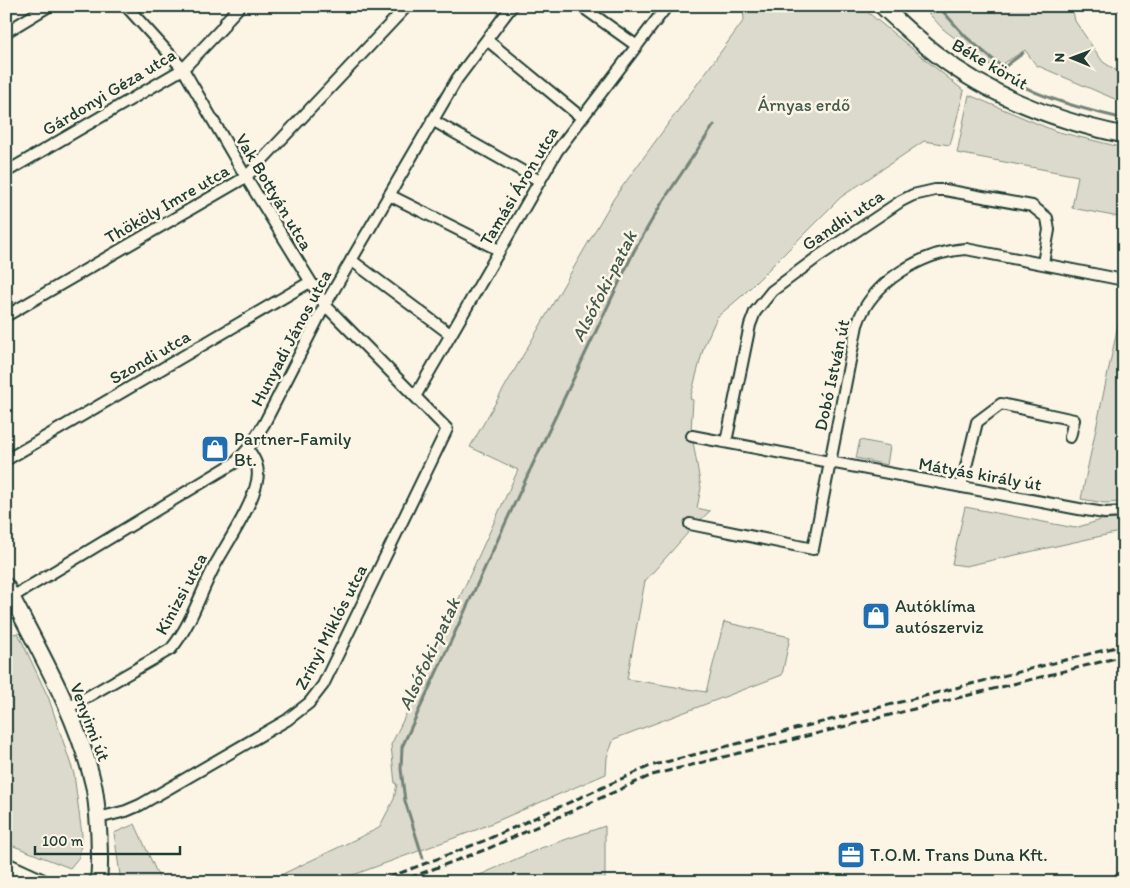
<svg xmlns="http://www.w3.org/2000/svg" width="1130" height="888" viewBox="0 0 1130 888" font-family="Itim,sans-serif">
	<rect width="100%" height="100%" fill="#fcf5e5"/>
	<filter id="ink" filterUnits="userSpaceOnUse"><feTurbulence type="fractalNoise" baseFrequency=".02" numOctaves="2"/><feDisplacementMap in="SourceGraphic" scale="10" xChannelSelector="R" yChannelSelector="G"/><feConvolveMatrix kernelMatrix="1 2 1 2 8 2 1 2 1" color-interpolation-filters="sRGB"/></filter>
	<g filter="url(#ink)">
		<path fill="#dcdacc" stroke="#7e8c80" d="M743,6H860L964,91L950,145L924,141L841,197L743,295L717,317L704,346L690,399L693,400L691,430L701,488L697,508L710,511L694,526L645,581L627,679L706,692L724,622L790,637L782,675L614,739L607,757L606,774L476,830L334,882H266L379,828L394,799L397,784H395L391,745L409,708L518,470L470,447L614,198L744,20Z
			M922,6H1072L1075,21L1103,62L1119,72L1124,73V103L1036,65L1025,50L995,69L943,29Z
			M969,95L1055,131L1124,148V218L1072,208L1078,176L957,153Z
			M1124,297V502L1104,503L1081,499Z
			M860,440L890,446L887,465L856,458Z
			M965,507L1075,528L1101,520L1124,519V531L966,566L952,564Z
			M18,633L49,699L74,774L82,835L79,857L70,868L6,843V644L8,635Z
			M135,824L161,882H121L114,833Z
			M605,826V882H464L541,848Z"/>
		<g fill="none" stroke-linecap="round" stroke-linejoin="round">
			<path stroke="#758479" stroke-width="3" d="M938,6L966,37L1003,68C1011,92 1092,111 1116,117
				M1003,68L1023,53
				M531,468L634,251L663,201L714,125
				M423,858L405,801L401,769L402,747L530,470
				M427,882L428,877"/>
			<defs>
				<path id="street" d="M581,6L637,46
					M1124,6V7
					M6,32L49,6
					M487,40L582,118
					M432,120L540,181
					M6,172L183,69L222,28L227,20L240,6
					M389,195L499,250
					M351,260L450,334
					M6,316L246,177L407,6
					M416,395L557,151L667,6
					M692,436L1079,509L1105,513L1124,512
					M726,442L750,325L755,312L772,291L819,256L901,201L913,195L935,190H945L1032,206L1047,218L1049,230L1043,263
					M6,460L310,282
					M961,487L977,422L1001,404L1074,420L1070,437
					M690,524L813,549L857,325C871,282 922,252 966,249L1124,280
					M12,597L236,462L248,449L264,424L325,305L457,79L512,6
					M68,708L171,649C191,625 200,594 214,567C227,543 252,507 257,481C260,468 255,459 248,449
					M98,818L126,811L140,805L287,720L309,703L323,685L447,429L325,305L246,177L183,69L126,6"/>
				<path id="secondary" d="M882,6C899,22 917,39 936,54C991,97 1056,121 1124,135
					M6,586C39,651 78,716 94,787C97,803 98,820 99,836C99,851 101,867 98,882"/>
				<path id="primary" d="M6,866L41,882"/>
			</defs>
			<use href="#street" stroke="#1f3d34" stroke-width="14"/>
			<use href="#secondary" stroke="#1f3d34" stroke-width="19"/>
			<use href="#primary" stroke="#1f3d34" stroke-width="20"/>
			<use href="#street" stroke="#fcf5e5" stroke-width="10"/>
			<use href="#secondary" stroke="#fcf5e5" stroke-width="15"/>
			<use href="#primary" stroke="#fcf5e5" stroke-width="16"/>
			<path stroke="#1f3d34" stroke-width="3" stroke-dasharray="8 4" stroke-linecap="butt" d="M377,882L486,840L650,766L1124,645
				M398,882L487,849L652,775L1124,656"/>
		</g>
	</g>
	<defs>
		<symbol id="shop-square" viewBox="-11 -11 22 22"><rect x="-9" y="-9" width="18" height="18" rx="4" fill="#1f6fb2" stroke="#fcf5e5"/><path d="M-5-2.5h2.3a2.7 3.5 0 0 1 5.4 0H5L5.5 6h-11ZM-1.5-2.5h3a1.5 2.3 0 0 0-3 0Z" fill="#fff"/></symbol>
		<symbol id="office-square" viewBox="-11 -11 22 22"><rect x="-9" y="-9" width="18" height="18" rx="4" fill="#1f6fb2" stroke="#fcf5e5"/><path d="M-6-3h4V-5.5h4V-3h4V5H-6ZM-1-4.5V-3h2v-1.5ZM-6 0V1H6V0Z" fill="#fff"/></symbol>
	</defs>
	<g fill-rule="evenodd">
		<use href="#shop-square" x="199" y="433" width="32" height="32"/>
		<use href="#shop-square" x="860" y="600" width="32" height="32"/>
		<use href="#office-square" x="835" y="839" width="32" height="32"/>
	</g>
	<g text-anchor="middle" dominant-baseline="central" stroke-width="5" stroke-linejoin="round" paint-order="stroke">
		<g font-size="18" fill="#1f3d34" stroke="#fcf5e5">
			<text transform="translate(990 64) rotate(30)">Béke körút</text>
			<text transform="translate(109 92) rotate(-31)">Gárdonyi Géza utca</text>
			<text transform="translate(519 186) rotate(-59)">Tamási Áron utca</text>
			<text transform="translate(274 192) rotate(59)">Vak Bottyán utca</text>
			<text transform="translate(167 204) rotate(-30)">Thököly Imre utca</text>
			<text transform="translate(843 220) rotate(-34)">Gandhi utca</text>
			<text transform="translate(291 338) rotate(-62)">Hunyadi János utca</text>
			<text transform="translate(150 357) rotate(-30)">Szondi utca</text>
			<text transform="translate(832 375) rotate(-78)">Dobó István út</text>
			<text transform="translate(980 474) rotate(10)">Mátyás király út</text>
			<text transform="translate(181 594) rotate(-62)">Kinizsi utca</text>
			<text transform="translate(331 627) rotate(-63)">Zrínyi Miklós utca</text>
			<text transform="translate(90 722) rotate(69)">Venyimi út</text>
		</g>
		<g font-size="18" fill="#455c52" stroke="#fcf5e5">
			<text x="804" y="105">Árnyas erdő</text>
		</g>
		<g font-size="18" fill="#1f3d34" stroke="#fcf5e5" text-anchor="start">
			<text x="234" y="439">Partner-Family<tspan x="234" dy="21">Bt.</tspan></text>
			<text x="895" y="606">Autóklíma<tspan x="895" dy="21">autószerviz</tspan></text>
			<text x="870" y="855">T.O.M. Trans Duna Kft.</text>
		</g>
		<g font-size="19" font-style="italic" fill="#435a51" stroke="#fcf5e5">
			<text transform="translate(604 286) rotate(-63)">Alsófoki-patak</text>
			<text transform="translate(429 654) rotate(-65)">Alsófoki-patak</text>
		</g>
	</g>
	<rect width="1130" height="888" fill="none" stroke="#fcf5e5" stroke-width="25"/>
	<rect x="12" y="12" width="1105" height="863" fill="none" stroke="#1f3d34" stroke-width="2" filter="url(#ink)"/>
	<g transform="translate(1072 58) rotate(271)" stroke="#fcf5e5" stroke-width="4" paint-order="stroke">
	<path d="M0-4L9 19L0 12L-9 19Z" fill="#1f3d34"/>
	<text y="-8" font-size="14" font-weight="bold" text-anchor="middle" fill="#1f3d34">N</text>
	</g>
	<path d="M35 846v8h145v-8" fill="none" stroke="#1f3d34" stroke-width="2.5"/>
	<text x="42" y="846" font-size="15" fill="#1f3d34" stroke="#fcf5e5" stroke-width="4" paint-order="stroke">100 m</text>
</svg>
